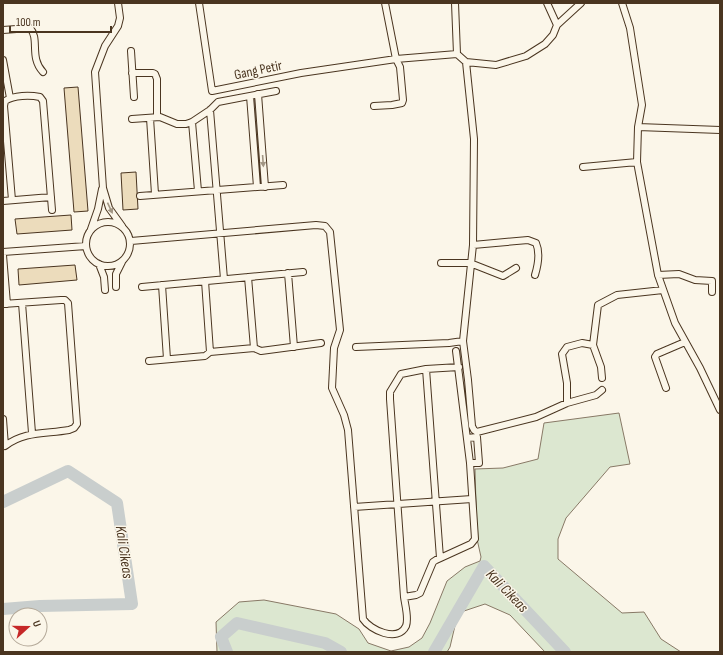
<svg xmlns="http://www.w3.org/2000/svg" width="723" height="655" viewBox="0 0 723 655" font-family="'Sofia Sans Condensed',sans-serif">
	<rect width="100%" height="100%" fill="#fbf6e9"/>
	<path fill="#dce7d0" stroke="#887966" d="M619,413L630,464L610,467L566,518L558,539V559L622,613L644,612L661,639L681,652H545L510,615L485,604L458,613L450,647L447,652H217L216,622L239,602L264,600L336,614L359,629L368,643L391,651L409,647L422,638L430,623L447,581L465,567L480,561L481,557L477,539L475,469L503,468L538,459L544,423Z"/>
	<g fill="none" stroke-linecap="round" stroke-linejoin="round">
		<path stroke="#c9cecd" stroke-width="12" d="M3,502L68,471L117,503L132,604L40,606L3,609
			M227,652L221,637L237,623L325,643L341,652
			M434,652L484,566L565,652"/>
	</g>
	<path fill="#ecdcbc" stroke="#4a3520" d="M78,87L88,211L74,212L64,88Z
		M136,172L138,209L123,210L121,173Z
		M71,215L72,230L17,234L15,219Z
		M75,265L77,280L19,285L18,269Z"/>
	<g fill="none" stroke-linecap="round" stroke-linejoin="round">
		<defs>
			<path id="street" d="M118,3L120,18L118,26L105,46L95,72L103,188L109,208L122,226
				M199,3L212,91L301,73L396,59L400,67L403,100L402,103L392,105L374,106
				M385,3L396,59L457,54L466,62L496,65L526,56L545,44L553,35L557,25L581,3
				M455,3L457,54
				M547,3L557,25
				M622,3L630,28L642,105L638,127L637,162L658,275L675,323L700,368L720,410
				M3,30L30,28C40,39 29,57 43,72
				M131,51L134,97
				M3,60L10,98
				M466,62L474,139L473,245L463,341L468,380L472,426L474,430L477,432L536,417L567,403L596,395L602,390
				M132,73H153L155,74L157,79V117
				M258,94L265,187
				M250,96L257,187
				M210,110L224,279
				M150,118L155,194
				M132,119L160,117L177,124H186L192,122L210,110L218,102L276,91
				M192,122L198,191
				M638,127L720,130
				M583,167L637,162
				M140,196L283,185
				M12,200L4,106L5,101C14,95 30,95 40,97L43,101L52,210
				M3,201L51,197
				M86 244a22 22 0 1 1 44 0a22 22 0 1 1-44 0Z
				M91,229L98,209L102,189
				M131,241L316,225L325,226L330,232L340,330L334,348L332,388L344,415L348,430L363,619C370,630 398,643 406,626C409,618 405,605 404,597L416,595L420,593L433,562L436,560L471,544L475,539L470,463L456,351
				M473,245L528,240L536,243C540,252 538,265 535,275
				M3,252L86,246
				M3,255L7,304
				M441,263H470L503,276L516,268
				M99,264L104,277L105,290
				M288,273L294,347
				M658,275L679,274L695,280L712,281V292
				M248,277L254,348
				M205,281L210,352
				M162,285L167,359
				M116,287V274L122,262
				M142,287L303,272
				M22,303L32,433
				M3,304L61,300H65L68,303L77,424L74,428L69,430C46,434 24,431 5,446L3,419
				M356,347L449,343L463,341
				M149,361L205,356L210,352L254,348L261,351L321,343
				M426,369L440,558
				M602,378L601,367L593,345L598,305L617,295L663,290
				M666,388L655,357L657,354L685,342
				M567,403V383L562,354L567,347L582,343L593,345
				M467,438L477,437L479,463H470
				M354,507L472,499
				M404,597L390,399V392L401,374L426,369L459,367"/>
		</defs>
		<use href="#street" stroke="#4a3520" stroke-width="8"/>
		<use href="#street" stroke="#fbf6e9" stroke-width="6"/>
	</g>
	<defs><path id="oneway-solid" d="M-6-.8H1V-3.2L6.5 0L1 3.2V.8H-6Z"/></defs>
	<g fill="#a29684">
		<use href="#oneway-solid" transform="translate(263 161) rotate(86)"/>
		<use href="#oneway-solid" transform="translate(110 208) rotate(65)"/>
	</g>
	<g text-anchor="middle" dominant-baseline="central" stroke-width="3" stroke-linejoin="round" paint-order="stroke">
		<g font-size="14" fill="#4a3520" stroke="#fbf6e9">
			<text transform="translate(258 70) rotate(-12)">Gang Petir</text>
		</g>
		<g font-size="15" font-style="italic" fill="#4a3520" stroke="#fbf6e9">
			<text transform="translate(124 552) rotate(82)">Kali Cikeas</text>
			<text transform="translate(507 591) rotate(46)">Kali Cikeas</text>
		</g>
	</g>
	<rect width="723" height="655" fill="none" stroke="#4a3520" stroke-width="8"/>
	<g transform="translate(28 627) rotate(69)"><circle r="19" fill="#fbf6e9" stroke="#b4a999"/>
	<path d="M0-3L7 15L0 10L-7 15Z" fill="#c62828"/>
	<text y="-6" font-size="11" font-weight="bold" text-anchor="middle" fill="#4a3520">U</text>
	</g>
	<path d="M10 26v6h101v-6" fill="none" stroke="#4a3520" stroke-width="2"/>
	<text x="16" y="26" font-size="12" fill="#4a3520" stroke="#fbf6e9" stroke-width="3" paint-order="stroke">100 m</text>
</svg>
